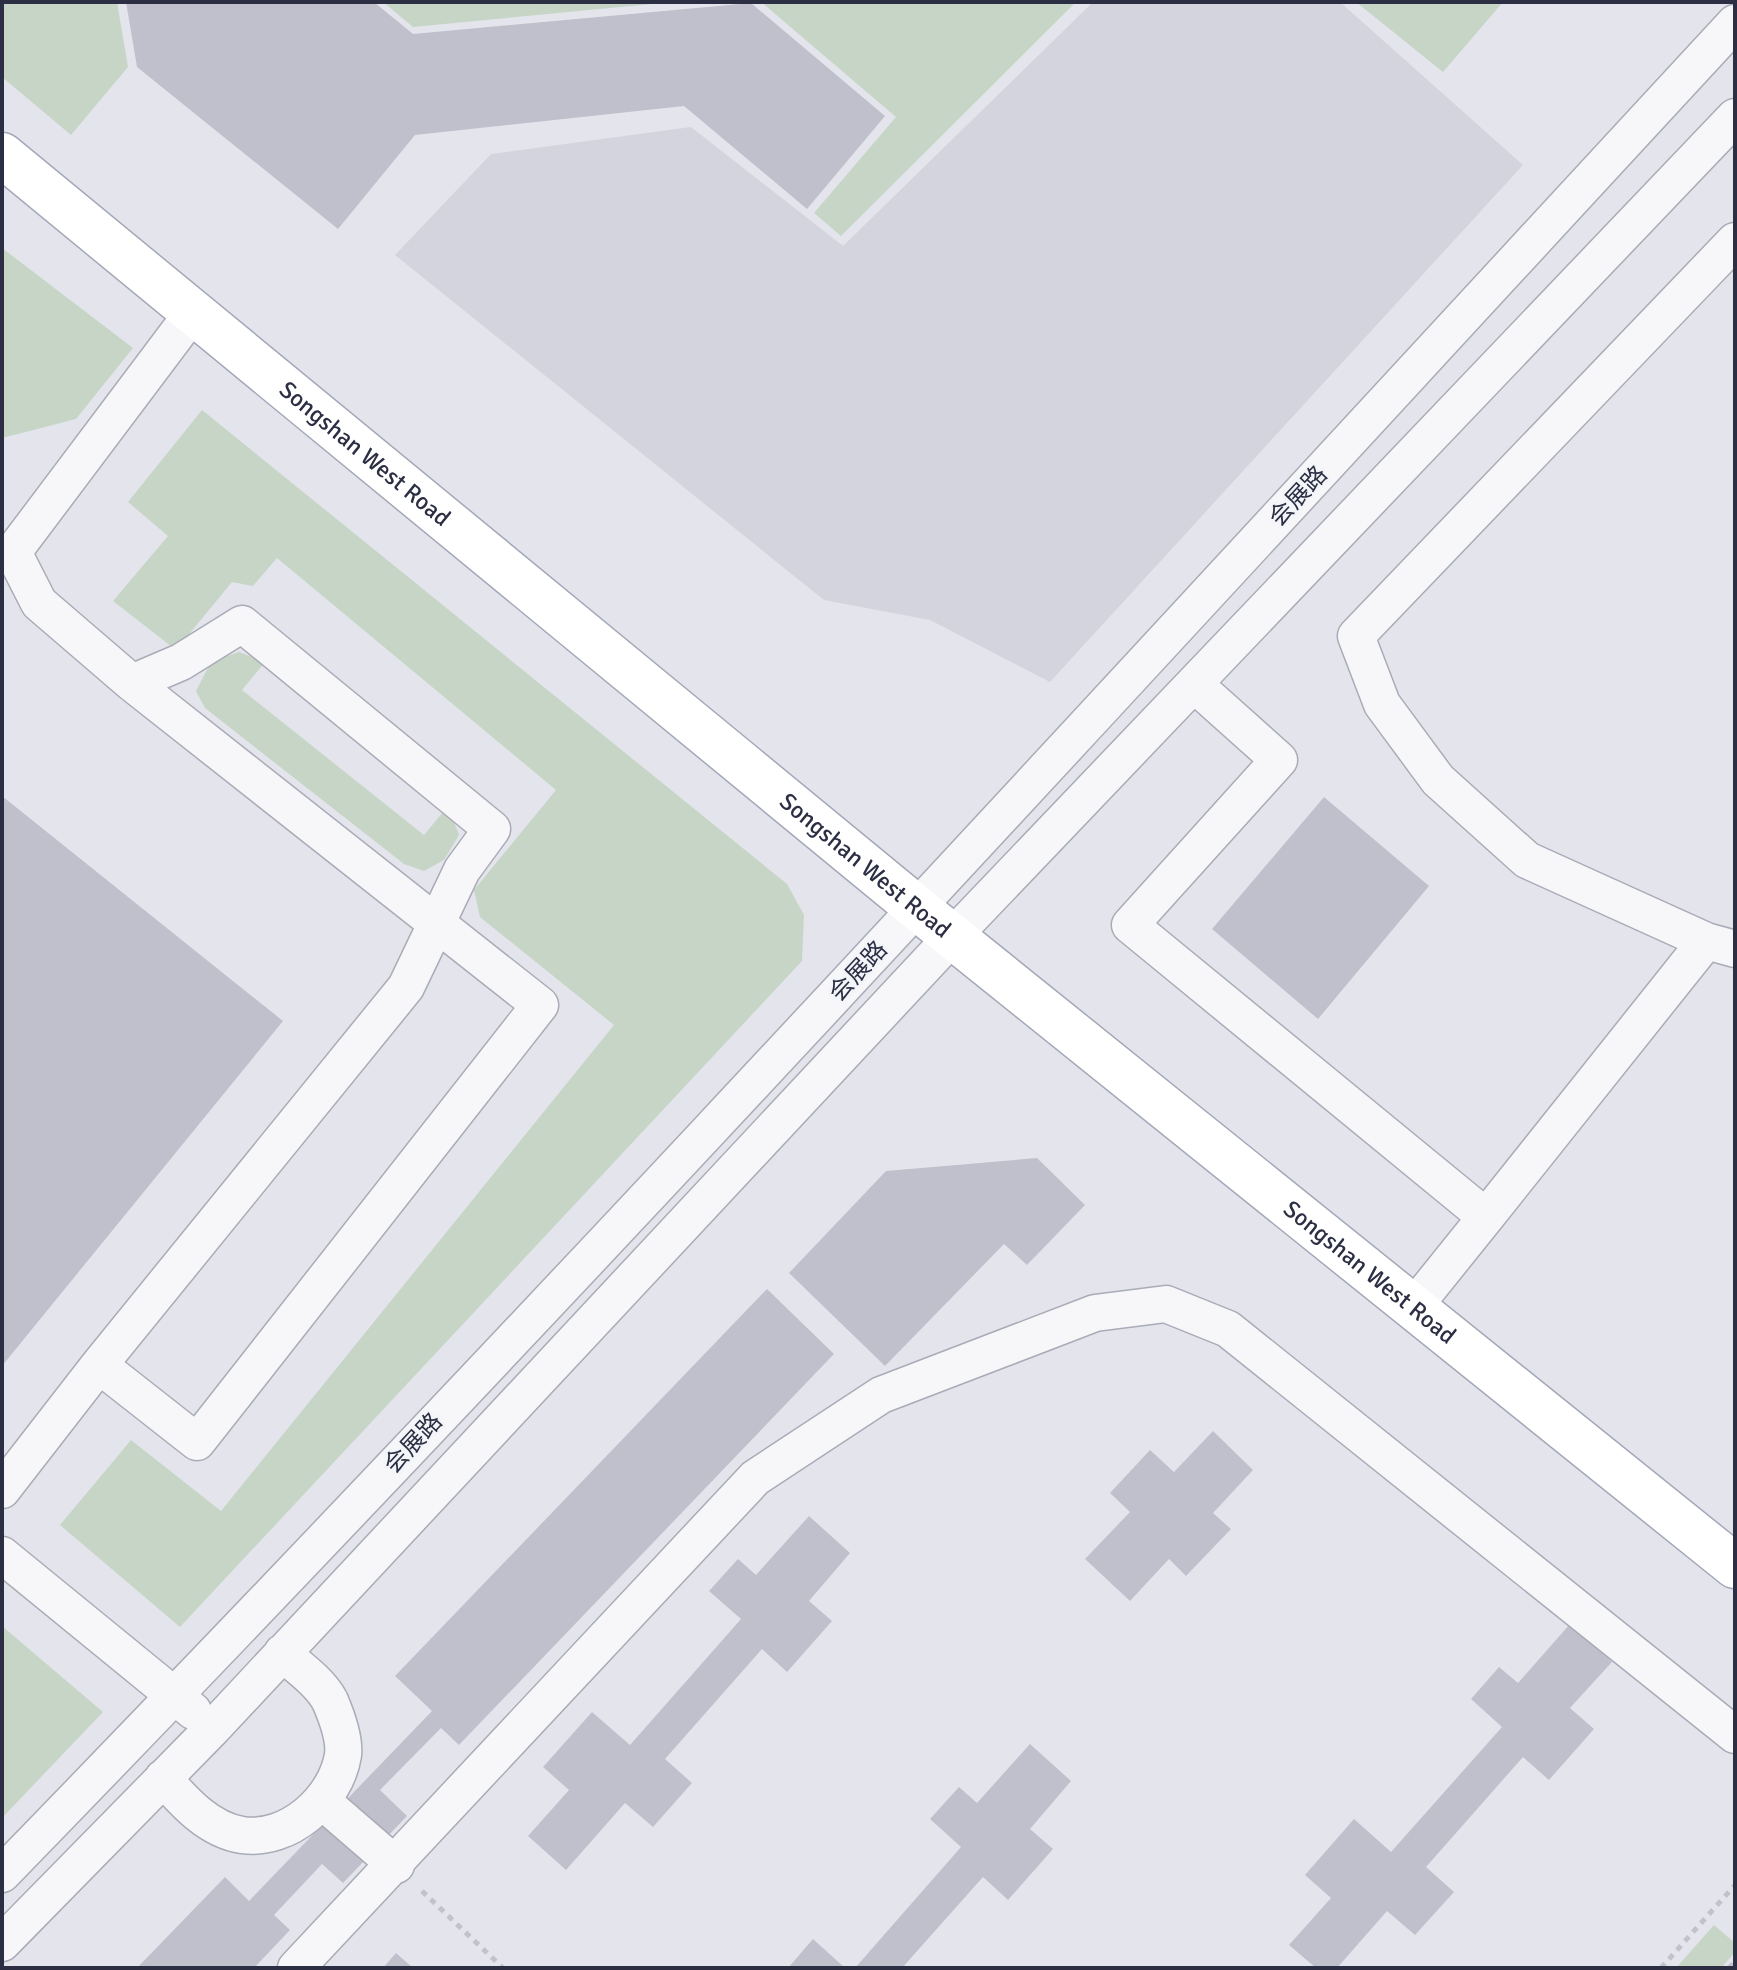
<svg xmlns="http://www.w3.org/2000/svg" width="1737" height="1970" viewBox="0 0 1737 1970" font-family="Signika,'Noto Sans SC',sans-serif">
	<rect width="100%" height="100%" fill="#e4e5ec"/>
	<path fill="#d3d4dd" d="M1093,2H1340L1523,165L1050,682L930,620L824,600L395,255L491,154L691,127L843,246Z"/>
	<path fill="#c6d5c6" d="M2,2H117L128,67L71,135L2,77Z
		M383,2H673L413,27Z
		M761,2H1076L841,236L814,213L896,117Z
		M1356,2H1503L1443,72Z
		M2,248L133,348L76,419L2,438Z
		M202,410L787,884L804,915L802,961L180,1627L60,1525L131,1440L221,1511L614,1025L480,917L474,890L556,790L277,558L253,586L232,582L176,650L113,601L168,536L128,502Z
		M239,652L265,662L242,690L424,835L448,806L459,835L444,860L424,871L404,864L205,708L196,691L211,662Z
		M2,1626L103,1712L2,1818Z
		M1714,1925L1735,1943V1952L1721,1968H1676Z"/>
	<path fill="#bfc0cb" d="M126,2H374L413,34L751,3L885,116L807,209L684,106L415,135L338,229L137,67Z
		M2,796L283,1021L2,1366Z
		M1324,797L1429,886L1318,1019L1212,929Z
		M1037,1158L1085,1205L1027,1265L1004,1244L885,1366L789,1273L886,1171Z
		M767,1289L834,1354L459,1745L441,1728L380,1790L407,1816L343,1883L322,1864L274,1915L290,1930L254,1968H137L225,1877L249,1901L432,1711L395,1676Z
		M1213,1431L1253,1470L1213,1513L1231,1529L1186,1576L1169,1559L1130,1601L1085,1559L1130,1512L1110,1493L1150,1450L1174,1472Z
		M809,1516L850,1553L809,1601L832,1621L787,1672L762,1649L665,1759L692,1783L653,1827L625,1803L566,1870L528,1836L569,1790L543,1767L592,1712L630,1745L741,1619L709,1591L738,1559L756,1575Z
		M1570,1624L1612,1662L1570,1708L1594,1729L1549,1780L1523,1757L1426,1867L1454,1892L1415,1935L1387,1911L1337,1968H1316L1289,1945L1331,1898L1305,1875L1354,1819L1391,1852L1502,1727L1471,1699L1499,1667L1518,1683Z
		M1030,1744L1071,1781L1030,1829L1053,1849L1008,1900L983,1877L902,1968H855L961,1847L930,1819L959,1787L977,1803Z
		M813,1939L845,1968H788Z
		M396,1953L413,1968H383Z"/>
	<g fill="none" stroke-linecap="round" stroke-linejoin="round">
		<defs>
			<path id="minor" d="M1194,684L1279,760L1130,925L1486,1217L1412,1309
				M1706,941L1527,860L1438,780L1382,704L1356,636L1735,241
				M1486,1217L1706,941L1735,949
				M99,1365L406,987L462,870L492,829L242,624L181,662L132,683
				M2,1490L99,1365L197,1442L540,1005L132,683L39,603L13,552L195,310
				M2,1555L193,1711
				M163,1778C184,1802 209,1830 242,1835C288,1842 336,1800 343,1755C345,1739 336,1715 330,1701C320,1682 298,1667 282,1653
				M322,1801L396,1865
				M2,1874C591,1268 1161,643 1735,23
				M2,1943L213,1728L952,937L1735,117
				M296,1968L755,1478L881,1395L1095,1313L1166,1304L1228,1329L1735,1735"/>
			<g id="major">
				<path id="s1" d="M2,155L917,908L1735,1566"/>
			</g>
		</defs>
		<use href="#minor" stroke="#a9abb6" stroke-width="39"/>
		<use href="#major" stroke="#a4a7b7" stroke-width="47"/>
		<path stroke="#c2c3ca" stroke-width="5" stroke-dasharray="6 6" stroke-linecap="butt" d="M422,1891L503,1968
			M1661,1968L1735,1885
			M1729,1968L1735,1962"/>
		<use href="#minor" stroke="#f7f7fa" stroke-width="36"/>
		<use href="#major" stroke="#fff" stroke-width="44"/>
	</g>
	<g text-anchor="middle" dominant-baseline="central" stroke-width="6" stroke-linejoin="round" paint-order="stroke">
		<g font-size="24" fill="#2c2f43" stroke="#f4f5f9">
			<text stroke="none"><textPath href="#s1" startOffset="470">Songshan West Road</textPath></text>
			<text transform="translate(1298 496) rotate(-47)">会展路</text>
			<text stroke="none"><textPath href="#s1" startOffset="1118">Songshan West Road</textPath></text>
			<text transform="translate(858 971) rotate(-47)">会展路</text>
			<text stroke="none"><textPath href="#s1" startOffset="1766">Songshan West Road</textPath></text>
			<text transform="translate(413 1443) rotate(-47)">会展路</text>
		</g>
	</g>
	<rect width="1737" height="1970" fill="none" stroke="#2c2f43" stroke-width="8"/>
</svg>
